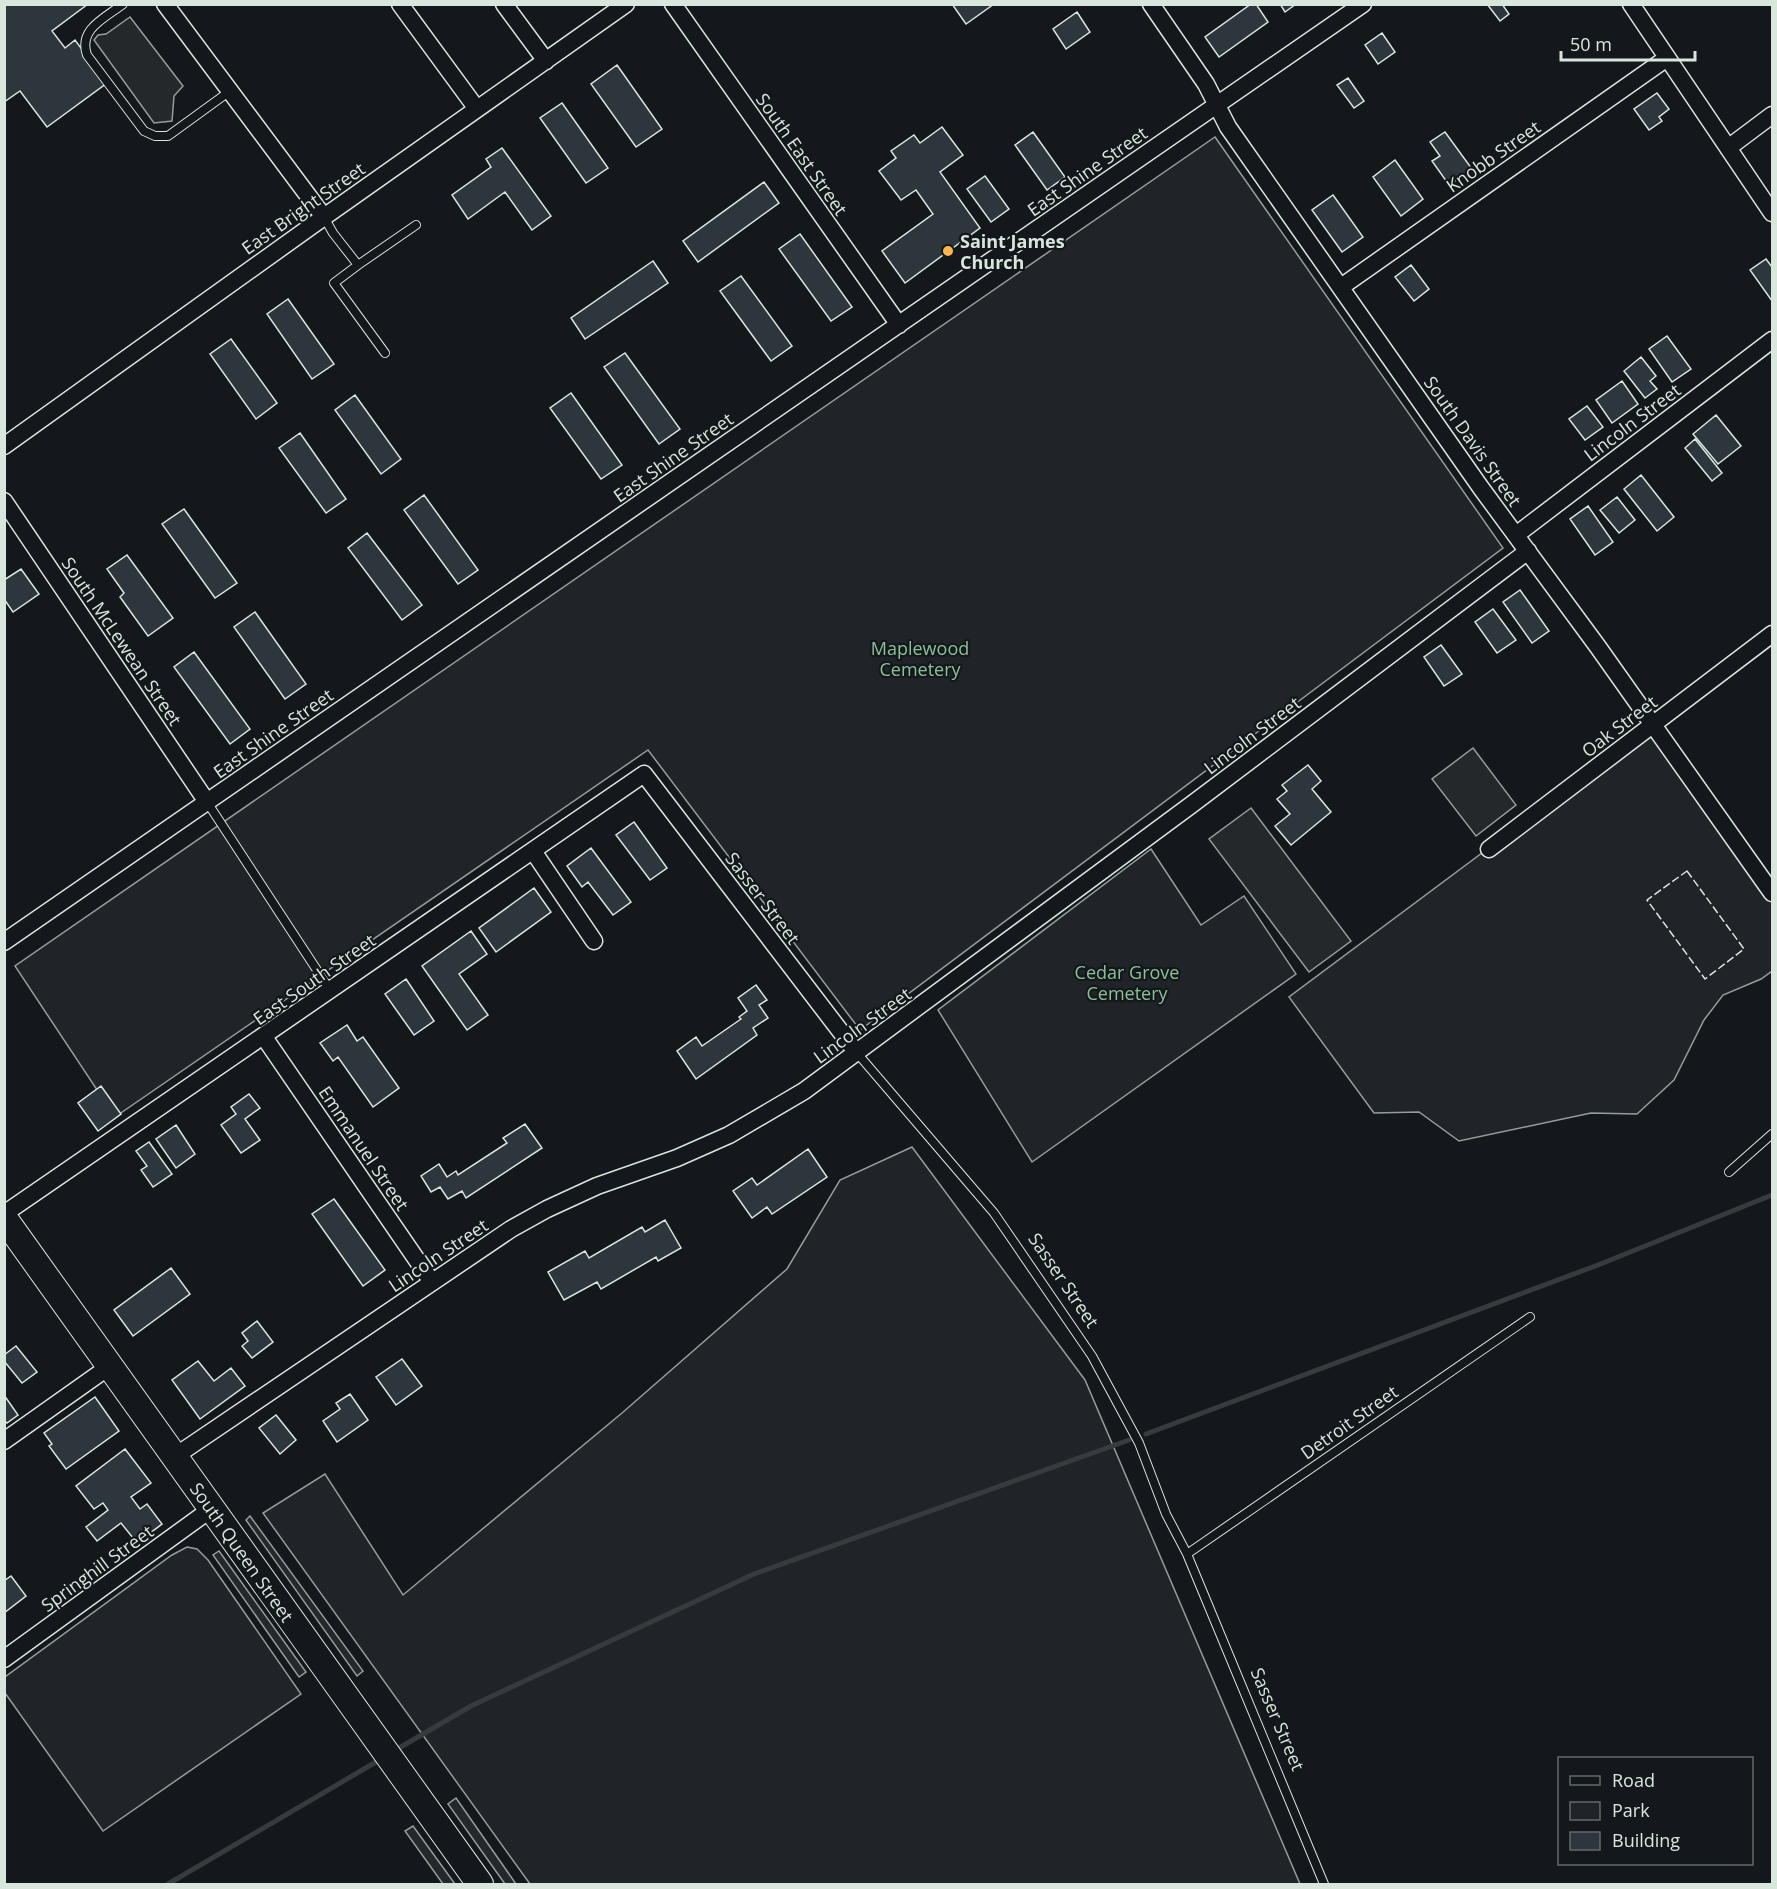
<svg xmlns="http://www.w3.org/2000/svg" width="1777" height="1889" viewBox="0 0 1777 1889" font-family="'Open Sans',sans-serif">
	<rect width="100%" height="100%" fill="#14181c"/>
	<path fill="#202428" stroke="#939e99" stroke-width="1.5" d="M1215,137L1503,548L860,1030L648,750L115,1117L15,966Z
		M1652,726L1772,894V971L1761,979L1723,995L1704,1020L1674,1080L1637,1114L1591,1113L1459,1141L1419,1112L1374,1113L1289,997Z
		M1151,849L1201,925L1244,896L1296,974L1032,1162L938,1010Z
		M912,1147L1085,1380L1300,1884H530L263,1513L325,1474L403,1595L622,1413L787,1269L840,1180Z
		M187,1547L197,1549L208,1560L301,1694L103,1831L5,1693V1677L172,1555Z"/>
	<path fill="#24282b" stroke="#939e99" stroke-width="1.5" d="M130,17L183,86L174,96L172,121L154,123L94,40L98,35L106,34Z
		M1473,748L1516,805L1476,836L1432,779Z
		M1251,808L1351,941L1309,972L1209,839Z
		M250,1516L363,1671L357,1676L246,1520Z
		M219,1551L306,1672L299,1677L213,1555Z
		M456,1798L516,1884H505L448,1804Z
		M413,1826L455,1884H443L405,1831Z"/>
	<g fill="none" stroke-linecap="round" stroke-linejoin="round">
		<path stroke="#363b3e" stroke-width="5" d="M1146,1434L1598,1265L1772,1195
			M394,1751L471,1706L754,1574L1129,1440
			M168,1884L381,1759"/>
	</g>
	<path fill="#2c363c" stroke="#d8e6dc" stroke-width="1.5" d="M4,4H88L52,31L65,48L75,40L107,83L47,127L20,91L4,102Z
		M952,4H994L966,24Z
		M1251,4H1256L1268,22L1219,57L1205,37Z
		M1280,4H1296L1285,12Z
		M1487,4H1502L1509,14L1500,21Z
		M1077,12L1090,32L1066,49L1053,29Z
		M1382,33L1395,52L1378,64L1365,45Z
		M617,65L662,129L636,147L591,84Z
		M1348,78L1364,101L1354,108L1337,85Z
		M1657,93L1669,109L1659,117L1662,121L1649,130L1634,109Z
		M562,103L608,168L586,183L540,118Z
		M942,127L963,155L940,172L980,228L905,283L882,251L933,214L916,190L901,200L879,171L896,158L891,151L914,135L920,143Z
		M1033,132L1065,177L1047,190L1015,145Z
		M1445,132L1472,169L1449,185L1432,161L1440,156L1430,142Z
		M502,148L551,216L532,230L505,192L468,219L452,195L491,167L486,159Z
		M1395,160L1423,199L1401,216L1373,177Z
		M985,176L1009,209L991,222L967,189Z
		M764,182L779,203L698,262L683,241Z
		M1333,195L1363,237L1342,252L1312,210Z
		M800,234L852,307L831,321L779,249Z
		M1766,259L1772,267V301L1750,270Z
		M653,261L668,283L585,339L571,318Z
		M1411,265L1429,289L1414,301L1395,277Z
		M741,276L792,346L771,361L720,291Z
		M288,299L334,364L312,379L267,314Z
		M1667,336L1691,369L1672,382L1649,349Z
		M231,339L277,403L256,419L210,354Z
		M625,353L680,429L659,444L604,367Z
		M1641,357L1656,376L1650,381L1657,389L1645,398L1624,371Z
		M1622,381L1638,404L1612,423L1596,400Z
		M571,393L622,465L601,479L550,408Z
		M355,395L401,459L381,474L335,410Z
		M1587,406L1603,427L1585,440L1569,419Z
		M1716,415L1741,446L1718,464L1693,434Z
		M300,433L346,499L326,513L279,448Z
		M1695,439L1722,473L1712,481L1685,448Z
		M1641,475L1674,517L1657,531L1624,489Z
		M424,495L478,570L458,584L404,510Z
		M1617,497L1635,520L1619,533L1600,510Z
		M1588,506L1613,542L1595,555L1570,519Z
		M184,509L237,583L215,598L162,524Z
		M367,533L422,605L402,620L348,548Z
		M127,555L173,618L148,636L120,597L124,593L107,569Z
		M21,569L39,594L13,612L4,599V580Z
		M1520,590L1549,631L1532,643L1503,602Z
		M1493,609L1516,640L1497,653L1475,622Z
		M255,612L306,684L285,699L234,627Z
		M1441,645L1462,674L1444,686L1424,657Z
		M194,652L250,729L230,744L174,667Z
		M1308,765L1321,781L1312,789L1331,812L1291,845L1275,826L1290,814L1277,799L1287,791L1282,785Z
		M634,822L667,868L650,880L616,835Z
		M591,848L631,902L613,915L588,882L582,887L567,866Z
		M534,888L551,912L496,952L479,928Z
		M471,931L487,954L459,974L488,1015L467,1030L422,966Z
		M406,979L434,1021L414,1035L385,994Z
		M756,985L767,1000L759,1005L768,1018L753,1028L757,1035L696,1079L677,1051L696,1037L702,1046L741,1019L739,1017L747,1011L738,998Z
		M347,1025L357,1041L363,1037L399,1088L373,1107L338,1057L333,1061L320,1043Z
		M101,1086L121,1114L98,1131L78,1103Z
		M249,1094L260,1108L245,1119L260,1140L241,1153L221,1125L236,1114L231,1107Z
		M525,1124L542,1148L466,1198L462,1191L448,1199L440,1187L431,1192L421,1176L439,1164L447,1177L456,1171L458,1175L507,1143L503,1138Z
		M176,1125L195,1154L176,1168L156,1139Z
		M149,1142L172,1174L153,1187L141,1170L147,1166L136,1151Z
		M808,1149L827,1177L772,1214L767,1207L752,1218L733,1191L752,1178L757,1185Z
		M334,1199L385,1270L363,1286L312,1214Z
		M665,1220L681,1248L658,1261L656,1257L601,1289L597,1282L564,1300L548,1272L585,1251L589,1258L642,1227L645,1232Z
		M171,1268L190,1294L133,1336L114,1310Z
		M257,1321L273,1342L252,1358L242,1346L248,1341L242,1333Z
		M16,1346L37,1372L22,1383L4,1361V1355Z
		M402,1359L422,1386L396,1405L376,1377Z
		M198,1361L214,1381L231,1368L245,1386L200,1419L172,1380Z
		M350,1394L368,1420L337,1442L323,1421L340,1409L336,1403Z
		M4,1395L18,1415L7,1423L4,1420Z
		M95,1397L119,1431L66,1469L49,1446L52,1444L44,1433Z
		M276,1415L296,1440L280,1454L259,1428Z
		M125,1449L151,1483L131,1497L140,1509L147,1504L162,1524L137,1543L121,1523L97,1541L86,1527L108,1510L103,1503L94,1509L76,1486Z
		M11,1576L26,1596L4,1613V1581Z"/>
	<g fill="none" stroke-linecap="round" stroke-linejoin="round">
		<defs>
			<path id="lane" d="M123,4C105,18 78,29 87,55L144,131L155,136H168L230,91
				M324,217L333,233L358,265L334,283L385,353
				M358,265L416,225
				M207,802L330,990
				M857,1053L994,1213L1092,1356L1139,1443L1166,1514L1187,1554L1324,1884
				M1729,1172L1772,1134
				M1187,1554L1530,1317"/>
			<path id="street" d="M165,4L324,217
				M400,4L477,109
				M504,4L546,61
				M673,4L899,325
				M1151,4L1206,84L1228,127L1481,488L1598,647L1772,893
				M1631,4L1772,213
				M1728,148L1772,115
				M1341,287L1667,58
				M4,446L324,217L626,4
				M4,501L207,802
				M1516,535L1772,340
				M1489,849L1772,634
				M533,851L594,941
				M4,942L1363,4
				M264,1037L432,1282
				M4,1214L644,774L857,1053
				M4,1441L110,1366
				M174,1457L511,1229L547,1209L597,1186L677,1158L729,1135L804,1091L1191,805L1528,551
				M4,1659L211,1509"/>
			<path id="primary" d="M4,1218L480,1884"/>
		</defs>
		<use href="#lane" stroke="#d8e6dc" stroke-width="10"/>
		<use href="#street" stroke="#d8e6dc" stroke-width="19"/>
		<use href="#primary" stroke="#d8e6dc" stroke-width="28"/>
		<use href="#lane" stroke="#14181c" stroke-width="8"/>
		<use href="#street" stroke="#14181c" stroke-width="16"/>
		<use href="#primary" stroke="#14181c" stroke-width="26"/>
		<path stroke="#d8e6dc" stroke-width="1.5" stroke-dasharray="8 3" stroke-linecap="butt" d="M1687,871L1744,949L1705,979L1647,900Z"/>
	</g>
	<circle fill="#ffb74d" stroke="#14181c" stroke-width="2" cx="948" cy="251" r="6"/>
	<g text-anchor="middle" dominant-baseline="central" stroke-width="4.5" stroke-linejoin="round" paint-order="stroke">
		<g font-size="18" fill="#d8e6dc" stroke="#14181c">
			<text transform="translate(802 154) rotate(55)">South East Street</text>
			<text transform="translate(1493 156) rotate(-35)">Knobb Street</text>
			<text transform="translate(1087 171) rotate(-35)">East Shine Street</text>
			<text transform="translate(303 208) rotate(-35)">East Bright Street</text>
			<text transform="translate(1632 422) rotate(-37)">Lincoln Street</text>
			<text transform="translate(1473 441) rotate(55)">South Davis Street</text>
			<text transform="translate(673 457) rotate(-35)">East Shine Street</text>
			<text transform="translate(122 641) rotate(56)">South McLewean Street</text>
			<text transform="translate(1619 726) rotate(-37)">Oak Street</text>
			<text transform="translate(273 733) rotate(-35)">East Shine Street</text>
			<text transform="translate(1252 735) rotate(-37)">Lincoln Street</text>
			<text transform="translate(763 898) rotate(53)">Sasser Street</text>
			<text transform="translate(314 979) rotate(-35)">East South Street</text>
			<text transform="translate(862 1025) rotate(-36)">Lincoln Street</text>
			<text transform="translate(364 1148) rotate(56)">Emmanuel Street</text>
			<text transform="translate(438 1255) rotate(-34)">Lincoln Street</text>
			<text transform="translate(1064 1280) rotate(56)">Sasser Street</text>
			<text transform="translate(1349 1422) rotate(-35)">Detroit Street</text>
			<text transform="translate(242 1552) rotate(55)">South Queen Street</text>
			<text transform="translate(97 1568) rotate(-36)">Springhill Street</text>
			<text transform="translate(1278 1719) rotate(67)">Sasser Street</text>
		</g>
		<g font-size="18" font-weight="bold" fill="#d8e6dc" stroke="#14181c" text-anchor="start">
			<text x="960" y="241">Saint James<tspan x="960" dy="21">Church</tspan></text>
		</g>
		<g font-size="18" fill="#8ac095" stroke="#14181c">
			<text x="920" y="648">Maplewood<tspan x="920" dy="21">Cemetery</tspan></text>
			<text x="1127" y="972">Cedar Grove<tspan x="1127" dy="21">Cemetery</tspan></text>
		</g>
	</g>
	<rect width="1777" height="1889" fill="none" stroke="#d8e6dc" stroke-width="12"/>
	<rect x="1558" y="1757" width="195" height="108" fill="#14181c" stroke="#626a69" stroke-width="1.5"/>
	<rect x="1570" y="1776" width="30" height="9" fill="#14181c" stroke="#626a69" stroke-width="1.5"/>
	<text x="1612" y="1787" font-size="18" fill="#d8e6dc">Road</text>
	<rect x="1570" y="1802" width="30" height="18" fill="#202428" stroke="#626a69" stroke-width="1.5"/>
	<text x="1612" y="1817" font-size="18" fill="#d8e6dc">Park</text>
	<rect x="1570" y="1832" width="30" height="18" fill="#2c363c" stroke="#626a69" stroke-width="1.5"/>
	<text x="1612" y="1847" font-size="18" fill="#d8e6dc">Building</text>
	<path d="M1561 51v9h134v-9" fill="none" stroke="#d8e6dc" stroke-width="3"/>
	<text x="1570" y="51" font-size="18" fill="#d8e6dc" stroke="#14181c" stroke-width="4.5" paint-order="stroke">50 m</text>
</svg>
